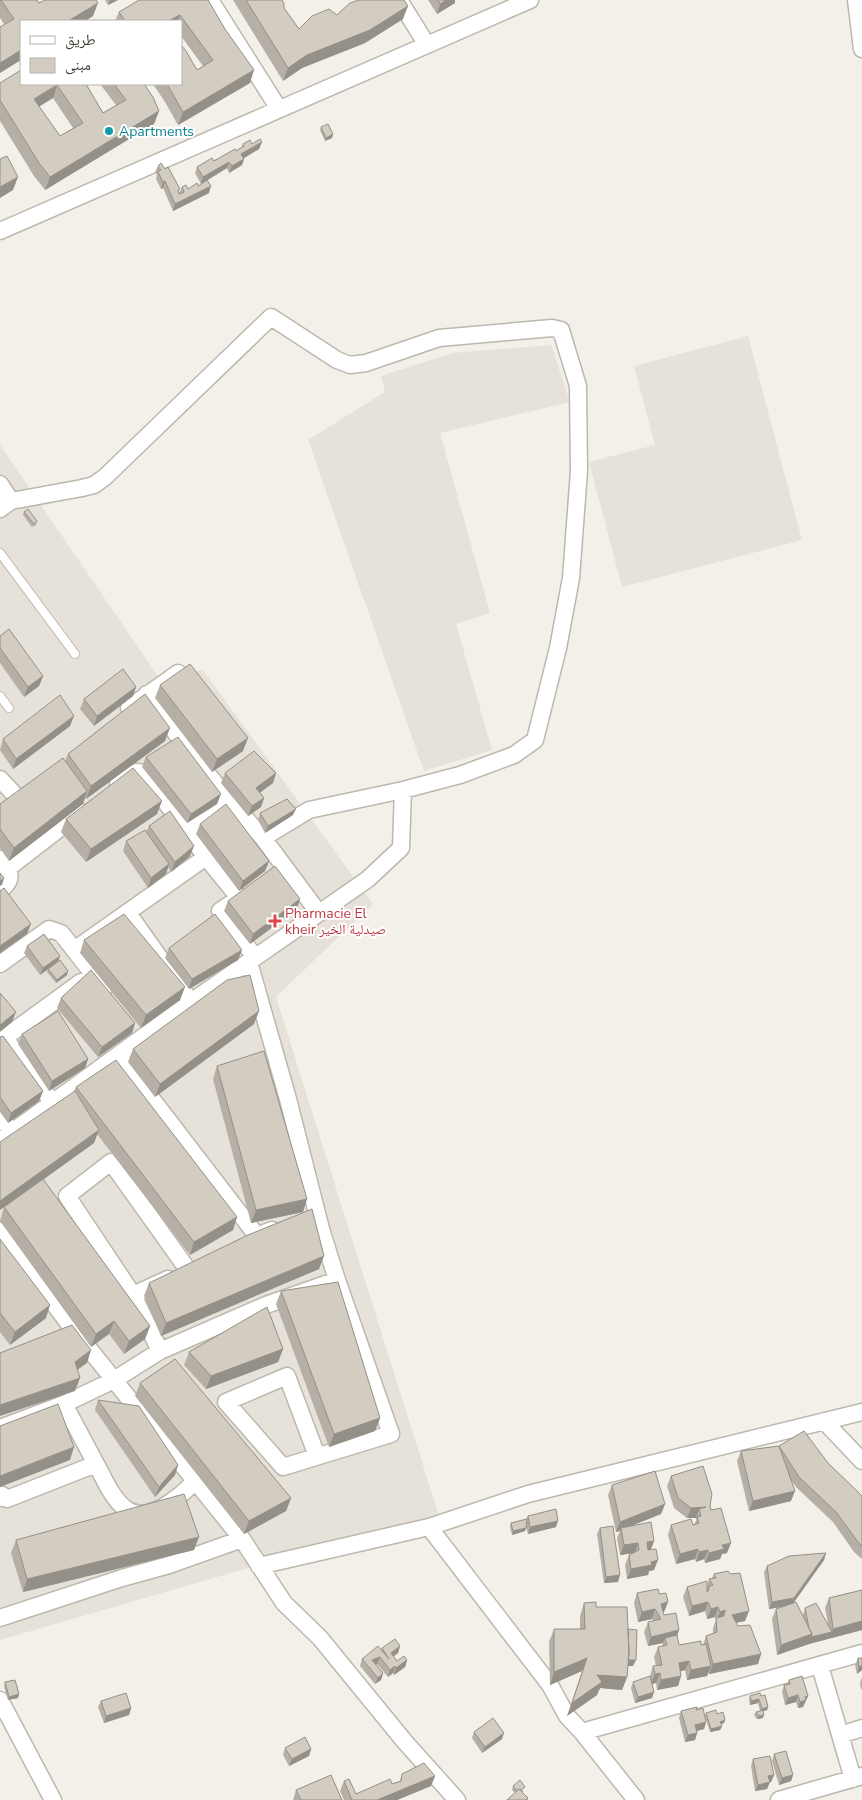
<svg xmlns="http://www.w3.org/2000/svg" width="862" height="1800" viewBox="0 0 862 1800" font-family="'Nunito Sans','Noto Naskh Arabic',sans-serif">
	<rect width="100%" height="100%" fill="#f3f0ea"/>
	<path fill="#e6e2d9" d="M748,336L802,540L622,587L589,462L655,445L634,366Z
		M551,345L570,402L440,433L490,613L456,624L492,750L424,771L308,440L385,392L381,376L452,353Z
		M0,445L159,678L203,670L373,904L276,997L439,1516L300,1553L0,1640Z"/>
	<g fill="none" stroke-linecap="round" stroke-linejoin="round">
		<defs>
			<path id="lane" d="M0,553L75,654
				M0,696L9,708"/>
			<path id="street" d="M210,0L279,109
				M399,0L427,45
				M856,0L862,49
				M0,231L530,0
				M0,484L11,501
				M0,509L11,501L82,488L94,485L105,477L271,317L337,360L350,365L366,363L439,338L552,328L561,330L578,386L579,471L571,578L558,648L535,740L514,755L460,775L403,790L309,810L263,838
				M147,694L195,759L229,800
				M129,708L178,673
				M0,779L15,795
				M118,784C127,777 134,768 145,774L206,857
				M188,831L229,800L263,838L318,912
				M0,859L7,869L81,812
				M0,891C7,884 13,879 7,869
				M128,913L191,1002
				M74,950L206,857L236,894L235,901L220,911L255,957
				M249,962L288,1099L321,1229L337,1280L391,1434L283,1467L226,1402L287,1376L317,1456
				M0,964L49,929L61,933L104,988
				M4,1037L53,1103
				M0,1041L81,982
				M119,1056L257,1236L272,1230
				M0,1116L12,1132
				M0,1141L191,1002L368,879L401,848L403,790
				M0,1231L69,1324L242,1539L284,1603L320,1638L405,1742L457,1800
				M133,1295L67,1196L111,1162L188,1270
				M160,1351L133,1295L168,1279
				M824,1421L862,1461
				M0,1428L64,1404L114,1380L160,1351L266,1305L337,1280
				M96,1464C104,1478 112,1499 126,1509C148,1525 181,1496 195,1481
				M0,1498L2,1495L7,1499L96,1464L64,1404
				M259,1566L429,1527
				M0,1618L122,1578L169,1565L242,1539
				M820,1666L853,1779
				M0,1700L53,1800
				M582,1732L862,1653
				M840,1735L862,1728
				M636,1800L582,1732L567,1716L550,1685L429,1527L528,1494L862,1412
				M779,1800L862,1776"/>
		</defs>
		<use href="#lane" stroke="#bdb8ae" stroke-width="10"/>
		<use href="#street" stroke="#bdb8ae" stroke-width="19"/>
		<use href="#lane" stroke="#fff" stroke-width="8"/>
		<use href="#street" stroke="#fff" stroke-width="16"/>
	</g>
	<path fill="#b5afa6" fill-rule="evenodd" d="M0,0L39,3L93,16L85,21H21L4,24L0,18Z
		M105,0H118L108,5Z
		M208,0L250,83L178,125L165,102L153,84H181L197,70L203,66L181,36V21H115L119,12Z
		M233,0H282L284,8L299,29L337,15L356,1V0H404L403,19L365,43L302,68L283,81Z
		M428,0H455V3L437,14Z
		M0,83L86,84L103,113L116,105L100,84H144L159,111L154,124L45,190L34,176L0,121ZM53,98L73,128L60,136L39,107Z
		M321,127L333,134L332,138L325,141L320,130Z
		M262,142L259,149L244,158V159L242,165L229,173L227,168L201,184L195,173L197,167L236,151L241,148L243,144H252Z
		M158,166L179,193L182,187L188,189L198,186L209,193L173,211L163,188L161,189L156,179L157,175L155,172Z
		M24,512L37,521L36,525L32,527L23,515Z
		M0,636L43,676L39,686L24,697L0,663Z
		M160,685L243,751L212,772L155,698Z
		M136,687L133,696L94,726L80,709L84,699Z
		M70,726L13,769L0,750L3,739Z
		M165,741L86,799L85,797L83,804L9,861L0,848V804L65,761L68,754Z
		M146,757L217,804L187,823L142,767Z
		M225,773H276L273,783L260,793L264,798L261,807L248,816L221,783Z
		M260,813L293,815L265,833L258,820Z
		M157,814L86,862L61,832L66,819Z
		M200,824L269,861L265,871L239,891L196,834Z
		M149,826L190,856L171,872L168,867L166,874L148,888L123,851L126,841L146,832Z
		M228,901L297,909L250,944L224,911Z
		M84,940L180,1000L141,1028L80,953Z
		M27,946L58,962L67,975L56,983L47,972L48,969L40,975L24,953Z
		M169,948L238,960L189,989L165,958Z
		M61,998L135,1023L132,1033L98,1057L57,1008Z
		M254,1024L155,1097L128,1062L133,1049Z
		M22,1034L88,1059L85,1068L49,1091L18,1044Z
		M0,1037L43,1091L39,1101L8,1123L0,1112Z
		M217,1066L303,1212L251,1223L213,1079Z
		M76,1087L237,1217L233,1230L190,1255L97,1134L94,1143L43,1180L150,1326L145,1339L124,1354L109,1334L91,1347L0,1221L4,1207L74,1091Z
		M0,1239L46,1318L10,1345L0,1332Z
		M319,1269L161,1336L144,1296L149,1283Z
		M281,1291L380,1418L375,1431L329,1447L276,1304Z
		M283,1349L278,1362L206,1389L184,1365L189,1352Z
		M140,1383L291,1498L286,1511L244,1534L135,1396Z
		M98,1400L178,1465L175,1475L155,1497L95,1410Z
		M779,1446L828,1463L862,1496V1559L854,1552L833,1522L796,1487L791,1480V1501L749,1511L737,1461L741,1451Z
		M671,1476L710,1506L727,1553L722,1554L720,1559L705,1563L704,1559L696,1562L695,1559L676,1564L668,1535L671,1525H694L696,1521V1518H687L674,1508L667,1486Z
		M612,1485L665,1504L661,1514L631,1526L654,1541L651,1550L654,1570L649,1571L648,1575L627,1579L625,1565L629,1555L633,1553L620,1555L617,1538L620,1531L616,1532L608,1495Z
		M528,1516L556,1527L528,1534L526,1527L525,1531L512,1535L510,1527L511,1523L526,1519Z
		M600,1528L618,1582L604,1583L597,1534Z
		M16,1540L194,1550L23,1592L11,1553Z
		M826,1553L824,1560L793,1603L803,1617V1615L805,1608L828,1624L825,1608L829,1598L862,1590V1630L809,1644L777,1655L772,1619L776,1609L783,1607L769,1609L764,1572L767,1566Z
		M714,1574L745,1621L736,1623L738,1626L761,1654L758,1664L709,1674V1672L707,1676L687,1680L685,1670L680,1671L681,1676L678,1686L657,1690L656,1683L652,1684L654,1692L652,1698L635,1703L631,1688L633,1682L650,1678V1676L653,1666H656L654,1657L658,1647L662,1646L663,1643L648,1646L644,1632L648,1622L653,1621L652,1619L638,1622L634,1603L637,1593L659,1594L668,1602L664,1612H663L664,1615L677,1637L679,1645H703L706,1636L713,1634V1628L716,1620L715,1617L707,1619L705,1611L689,1616L683,1597L687,1587L707,1586L709,1579L712,1578Z
		M584,1603L596,1607L628,1629L633,1666H628L627,1677L622,1690L600,1688L597,1695L567,1716L582,1671L550,1685L549,1642L554,1629H580V1616Z
		M400,1646L398,1653L393,1656L397,1661L407,1660L405,1667L394,1675L393,1673L388,1677L377,1664H376L383,1673L381,1680L375,1684L360,1666L362,1659L381,1650L382,1648Z
		M858,1658L862,1670L857,1674L855,1665Z
		M862,1677V1689H861L860,1683Z
		M789,1680L808,1696L803,1707L798,1708L796,1702L785,1705L782,1692L784,1685L787,1684Z
		M5,1682L19,1694L18,1698L8,1700L4,1686Z
		M750,1696H761L768,1707L767,1710L763,1711V1718L757,1719L754,1715L756,1712L760,1711L758,1703L750,1705L749,1699Z
		M101,1701L131,1708L129,1715L104,1723L98,1707Z
		M696,1710L706,1722L704,1729L697,1731V1733L695,1740L685,1742L679,1718L681,1711Z
		M706,1713L717,1714L725,1720L724,1723L721,1724L722,1726L720,1730L710,1732L705,1716Z
		M474,1732L502,1739L482,1753L472,1738Z
		M285,1748L311,1749L309,1756L289,1766L283,1755Z
		M774,1754L793,1775L791,1781L779,1785L772,1761Z
		M753,1759L774,1775L771,1782H769L767,1789L755,1791L751,1766Z
		M402,1774L435,1776L431,1786L397,1800H344L340,1791L344,1781L356,1794L392,1784L400,1781Z
		M513,1786L524,1791L522,1792L528,1798V1800H507L515,1793L512,1790Z
		M296,1790L342,1800H293Z"/>
	<path fill="#948f87" d="M110,0H118L108,5Z
		M446,0H455V3L437,14L440,4Z
		M98,3L93,16L85,21H68Z
		M408,6L403,19L365,43L302,68L283,81L288,68L307,55Z
		M180,15L178,21H168Z
		M21,50V60L0,73V63Z
		M254,70L250,83L178,125L183,112Z
		M57,85L53,98L29,112L34,99Z
		M159,111L154,124L45,190L50,177Z
		M333,134L332,138L325,141L326,138Z
		M262,142L259,149L239,161L241,154Z
		M244,159L242,165L229,173L232,166Z
		M229,162L227,168L201,184L203,177Z
		M18,177L13,190L0,198V187Z
		M165,181L163,188L161,189L163,182Z
		M211,186L209,193L173,211L175,204Z
		M43,676L39,686L24,697L28,687Z
		M136,687L133,696L94,726L97,716Z
		M74,716L70,726L13,769L16,759Z
		M170,728L165,741L86,799L91,786Z
		M248,738L243,751L212,772L217,759Z
		M276,773L273,783L252,798L256,788Z
		M87,791L83,804L9,861L14,848Z
		M221,794L217,804L187,823L191,814Z
		M264,798L261,807L248,816L252,806Z
		M162,801L157,814L86,862L91,849Z
		M296,809L293,815L265,833L268,826Z
		M194,846L190,856L171,872L175,862Z
		M269,861L265,871L239,891L243,881Z
		M169,864L166,874L148,888L151,878Z
		M4,878L2,885L0,886V881Z
		M300,899L297,909L250,944L253,934Z
		M31,924L27,934L0,953V946Z
		M242,950L238,960L189,989L192,979Z
		M60,956L58,962L40,975L43,968Z
		M68,971L67,975L56,983L57,980Z
		M185,987L180,1000L141,1028L146,1015Z
		M259,1011L254,1024L155,1097L160,1084Z
		M16,1012L12,1022L0,1032V1025Z
		M135,1023L132,1033L98,1057L102,1047Z
		M88,1059L85,1068L49,1091L52,1081Z
		M43,1091L39,1101L8,1123L11,1113Z
		M99,1130L94,1143L0,1210V1201Z
		M307,1199L303,1212L251,1223L256,1210Z
		M237,1217L233,1230L190,1255L194,1242Z
		M324,1256L319,1269L161,1336L166,1323Z
		M50,1305L46,1318L10,1345L15,1332Z
		M114,1321L109,1334L91,1347L96,1334Z
		M150,1326L145,1339L124,1354L129,1341Z
		M283,1349L278,1362L206,1389L211,1376Z
		M91,1350L87,1363L70,1375L75,1362Z
		M80,1378L75,1391L0,1416V1405Z
		M380,1418L375,1431L329,1447L334,1434Z
		M74,1447L70,1460L0,1487V1476Z
		M178,1465L175,1475L155,1497L159,1487Z
		M795,1491L791,1501L749,1511L753,1501Z
		M291,1498L286,1511L244,1534L249,1521Z
		M665,1504L661,1514L621,1530V1528L620,1531L616,1532L620,1522Z
		M706,1507L701,1516L699,1509L696,1518H687L691,1508Z
		M558,1521L556,1527L528,1534L530,1527Z
		M526,1528L525,1531L512,1535L513,1531Z
		M199,1537L194,1550L23,1592L27,1579Z
		M654,1541L650,1551L643,1552L647,1542Z
		M638,1543L635,1553L620,1555L624,1545Z
		M731,1543L727,1553L722,1554L720,1559L705,1563L709,1553L722,1545Z
		M698,1549L695,1559L676,1564L680,1554Z
		M708,1550L704,1559L696,1562L699,1552Z
		M826,1553L824,1560L792,1605L769,1609L772,1602Z
		M658,1560L654,1570L649,1571L648,1575L627,1579L631,1569L651,1562Z
		M620,1575L618,1582L604,1583L606,1577Z
		M668,1602L664,1612L658,1613L661,1604Z
		M708,1602L705,1611L689,1616L692,1606Z
		M718,1607L715,1617L707,1619L711,1609Z
		M655,1609L652,1619L638,1622L642,1612Z
		M725,1610L721,1620L716,1622L720,1612Z
		M749,1611L745,1621L729,1624L732,1615Z
		M862,1621V1630L809,1644L811,1637L832,1632L833,1629Z
		M679,1630L676,1640L665,1638L663,1643L648,1646L651,1637Z
		M812,1634L809,1644L777,1655L781,1645Z
		M400,1646L398,1653L389,1660L391,1653Z
		M761,1654L758,1664L709,1674L713,1664Z
		M380,1657L377,1664L370,1667L372,1660Z
		M587,1658L582,1671L550,1685L554,1672Z
		M627,1659L636,1660L633,1666H624Z
		M407,1660L405,1667L394,1675L396,1668Z
		M689,1661L685,1670L675,1673L679,1663Z
		M862,1665V1670L857,1674L859,1667Z
		M395,1666L393,1673L388,1677L390,1670Z
		M711,1666L707,1676L687,1680L691,1670Z
		M383,1673L381,1680L375,1684L378,1678Z
		M660,1673L656,1683L651,1684L655,1674Z
		M597,1675L627,1677L622,1690L600,1688L597,1695L567,1716L572,1703Z
		M681,1676L678,1686L657,1690L661,1680Z
		M654,1692L652,1698L635,1703L638,1697Z
		M19,1694L18,1698L8,1700L9,1697Z
		M798,1695L796,1702L785,1705L788,1698Z
		M808,1696L803,1707L798,1708L800,1702L805,1697Z
		M759,1699L758,1703L750,1705L751,1701Z
		M768,1707L767,1710L760,1712L762,1709Z
		M131,1708L129,1715L104,1723L106,1716Z
		M764,1715L763,1718L757,1719L759,1716Z
		M725,1720L724,1723L719,1725L720,1722Z
		M706,1722L704,1729L693,1732L695,1725Z
		M722,1726L720,1730L710,1732L711,1729Z
		M504,1733L502,1739L482,1753L485,1747Z
		M697,1733L695,1740L685,1742L688,1735Z
		M311,1749L309,1756L289,1766L292,1759Z
		M774,1775L771,1782L766,1783L768,1776Z
		M793,1775L791,1781L779,1785L782,1778Z
		M435,1776L431,1786L397,1800H377Z
		M770,1782L767,1789L755,1791L758,1785Z"/>
	<path fill="#d3ccc1" stroke="#948f87" fill-rule="evenodd" d="M0,0H37L39,3L45,0H96L98,3L68,21H21V50L0,63V27L14,19L1,0L0,1Z
		M139,0H208L225,29L254,70L183,112L167,84H181V45L186,51L197,70L213,60L180,15L168,21H125L119,12Z
		M246,0H282L284,4V8L299,29L312,16L329,9L337,15L350,3L359,0H404L408,6L370,30L307,55L288,68Z
		M438,0H446L440,4Z
		M21,70V84H86L103,113L126,100L114,84H144L153,97L159,111L50,177L39,163L0,100V83ZM57,85L83,123L60,136L34,99Z
		M328,124L333,134L326,138L321,127Z
		M260,139L262,142L241,154L244,159L232,166L229,162L203,177L197,167L212,158L214,161L235,149L236,151L244,146L243,144L250,140L252,144Z
		M7,156L18,177L0,187V159Z
		M161,163L165,169L168,167L180,189L178,190L179,194L184,192L182,187L186,185L188,189L197,183L198,186L207,180L211,186L175,204L165,181L163,182L158,172L161,170L158,166Z
		M28,509L37,521L34,524L24,512Z
		M9,629L43,676L28,687L0,648V636Z
		M190,664L248,738L217,759L160,685Z
		M123,669L136,687L97,716L84,699Z
		M145,694L170,728L91,786L68,754Z
		M60,695L74,716L16,759L3,739Z
		M178,737L221,794L191,814L146,757Z
		M254,751L276,773L256,788L264,798L252,806L225,773Z
		M63,758L87,791L14,848L0,829V804Z
		M133,768L162,801L91,849L66,819Z
		M287,799L296,809L268,826L260,813Z
		M226,804L269,861L243,881L200,824Z
		M170,811L194,846L175,862L149,826Z
		M145,830L169,864L151,878L126,841Z
		M275,866L300,899L253,934L228,901Z
		M0,873L4,878L0,881Z
		M4,888L31,924L0,946V891Z
		M124,914L185,987L146,1015L84,940Z
		M215,914L242,950L192,979L169,948Z
		M44,934L60,956L43,968L27,946Z
		M60,960L68,971L57,980L48,969Z
		M91,970L135,1023L102,1047L61,998Z
		M250,975L259,1011L160,1084L133,1049L227,980Z
		M0,993L16,1012L0,1025Z
		M58,1011L88,1059L52,1081L22,1034Z
		M3,1036L43,1091L11,1113L0,1097V1037Z
		M264,1051L307,1199L256,1210L217,1066Z
		M116,1060L237,1217L194,1242L76,1087Z
		M75,1091L99,1130L0,1201V1142Z
		M43,1179L150,1326L129,1341L114,1321L96,1334L4,1207Z
		M312,1209L324,1256L166,1323L149,1283L248,1235Z
		M0,1239L50,1305L15,1332L0,1313Z
		M338,1282L380,1418L334,1434L281,1291Z
		M267,1307L283,1349L211,1376L189,1352Z
		M72,1325L91,1350L75,1362L80,1378L0,1405V1353Z
		M175,1359L291,1498L249,1521L140,1383Z
		M98,1400L139,1406L178,1465L159,1487Z
		M58,1404L74,1447L0,1476V1426Z
		M804,1431L828,1463L859,1493L862,1496V1546L858,1542L836,1512L799,1477L779,1446L795,1491L753,1501L741,1451L779,1446Z
		M703,1466L712,1494L710,1506L711,1510L721,1508L731,1543L722,1545L724,1549L709,1553L708,1550L699,1552L698,1549L680,1554L671,1525L691,1519L693,1525L699,1523L697,1517L701,1516L699,1509L706,1507L691,1508L678,1498L671,1476Z
		M655,1471L665,1504L620,1522L612,1485Z
		M184,1494L199,1537L27,1579L16,1540Z
		M556,1509L558,1521L530,1527L528,1516Z
		M527,1519L526,1528L513,1531L511,1523Z
		M651,1522L654,1541L647,1542L648,1550L656,1549L658,1560L651,1562L652,1565L631,1569L629,1555L639,1550L638,1543L624,1545L621,1528Z
		M613,1526L620,1575L606,1577L600,1528Z
		M826,1553L794,1598L772,1602L767,1566L789,1556Z
		M728,1571L731,1574L740,1573L749,1611L732,1615L738,1626L750,1625L761,1654L713,1664L706,1636L717,1632L716,1618L724,1616L725,1610L720,1612L718,1607L711,1609L708,1602L692,1606L687,1587L707,1581V1592L709,1590V1586L713,1585L709,1579L716,1578L714,1574Z
		M658,1589L659,1594L666,1593L668,1602L661,1604L664,1615L676,1613L679,1630L651,1637L648,1622L661,1619L655,1609L642,1612L637,1593Z
		M862,1590V1621L833,1629L829,1598Z
		M596,1602V1607H627L629,1653L627,1677L597,1675L602,1682L572,1703L587,1658L554,1672V1629H585L584,1603Z
		M796,1602L812,1634L781,1645L776,1609Z
		M816,1603L832,1632L811,1637L812,1634L809,1628L805,1608Z
		M628,1629L637,1630L636,1660H628L629,1653Z
		M677,1635L679,1645L701,1641V1645L706,1644L711,1666L691,1670L689,1661L679,1663L681,1676L661,1680L660,1673L655,1674L653,1666L662,1665L658,1647L667,1645L665,1638Z
		M395,1639L400,1646L391,1653L397,1661L404,1656L407,1660L396,1668L395,1666L390,1670L380,1657L372,1660L383,1673L378,1678L362,1659L378,1646L389,1659L382,1648Z
		M858,1658H862V1665L859,1667Z
		M650,1676L654,1692L638,1697L633,1682Z
		M802,1676L808,1696L805,1697L806,1700L800,1702L798,1695L788,1698L784,1685L790,1684L789,1680Z
		M15,1680L19,1694L9,1697L5,1682Z
		M126,1693L131,1708L106,1716L101,1701Z
		M760,1693L761,1696L765,1695L768,1707L762,1709L759,1699L751,1701L750,1696Z
		M697,1707L696,1710L703,1708L706,1722L695,1725L697,1733L688,1735L681,1711Z
		M716,1710L717,1714L723,1712L725,1720L720,1722L722,1726L711,1729L706,1713Z
		M763,1710L764,1715L759,1716L756,1712Z
		M493,1718L504,1733L485,1747L474,1732Z
		M305,1737L311,1749L292,1759L285,1748Z
		M786,1751L793,1775L782,1778L774,1754Z
		M770,1756L774,1775L768,1776L770,1782L758,1785L753,1759Z
		M424,1763L435,1776L377,1800H352L344,1781L349,1779L356,1794L390,1779L392,1784L401,1781L402,1774Z
		M331,1775L342,1800H301L296,1790Z
		M520,1780L525,1787L521,1790L519,1789L517,1791L513,1786Z
		M519,1789L528,1798L526,1800H507Z"/>
	<circle fill="#0f9aa8" stroke="#fff" stroke-width="2" cx="109" cy="131" r="5"/>
	<path fill="#e0444e" stroke="#fff" stroke-width="2" d="M272.5 913.5h5v5h5v5h-5v5h-5v-5h-5v-5h5z"/>
	<g text-anchor="middle" dominant-baseline="central" stroke-width="4" stroke-linejoin="round" paint-order="stroke">
		<g font-size="14" fill="#0d838f" stroke="#fff" text-anchor="start">
			<text x="119" y="131">Apartments</text>
		</g>
		<g font-size="14" fill="#be3a42" stroke="#fff" text-anchor="start">
			<text x="285" y="913">Pharmacie El<tspan x="285" dy="16">kheir صيدلية الخير</tspan></text>
		</g>
	</g>
	<rect x="20" y="20" width="162" height="65" fill="#ffffff" stroke="#b5b3b0"/>
	<rect x="30" y="36" width="25" height="8" fill="#ffffff" stroke="#b5b3b0"/>
	<text x="65" y="45" font-size="15" fill="#464139">طريق</text>
	<rect x="30" y="58" width="25" height="15" fill="#d3ccc1" stroke="#b5b3b0"/>
	<text x="65" y="70" font-size="15" fill="#464139">مبنى</text>
</svg>
